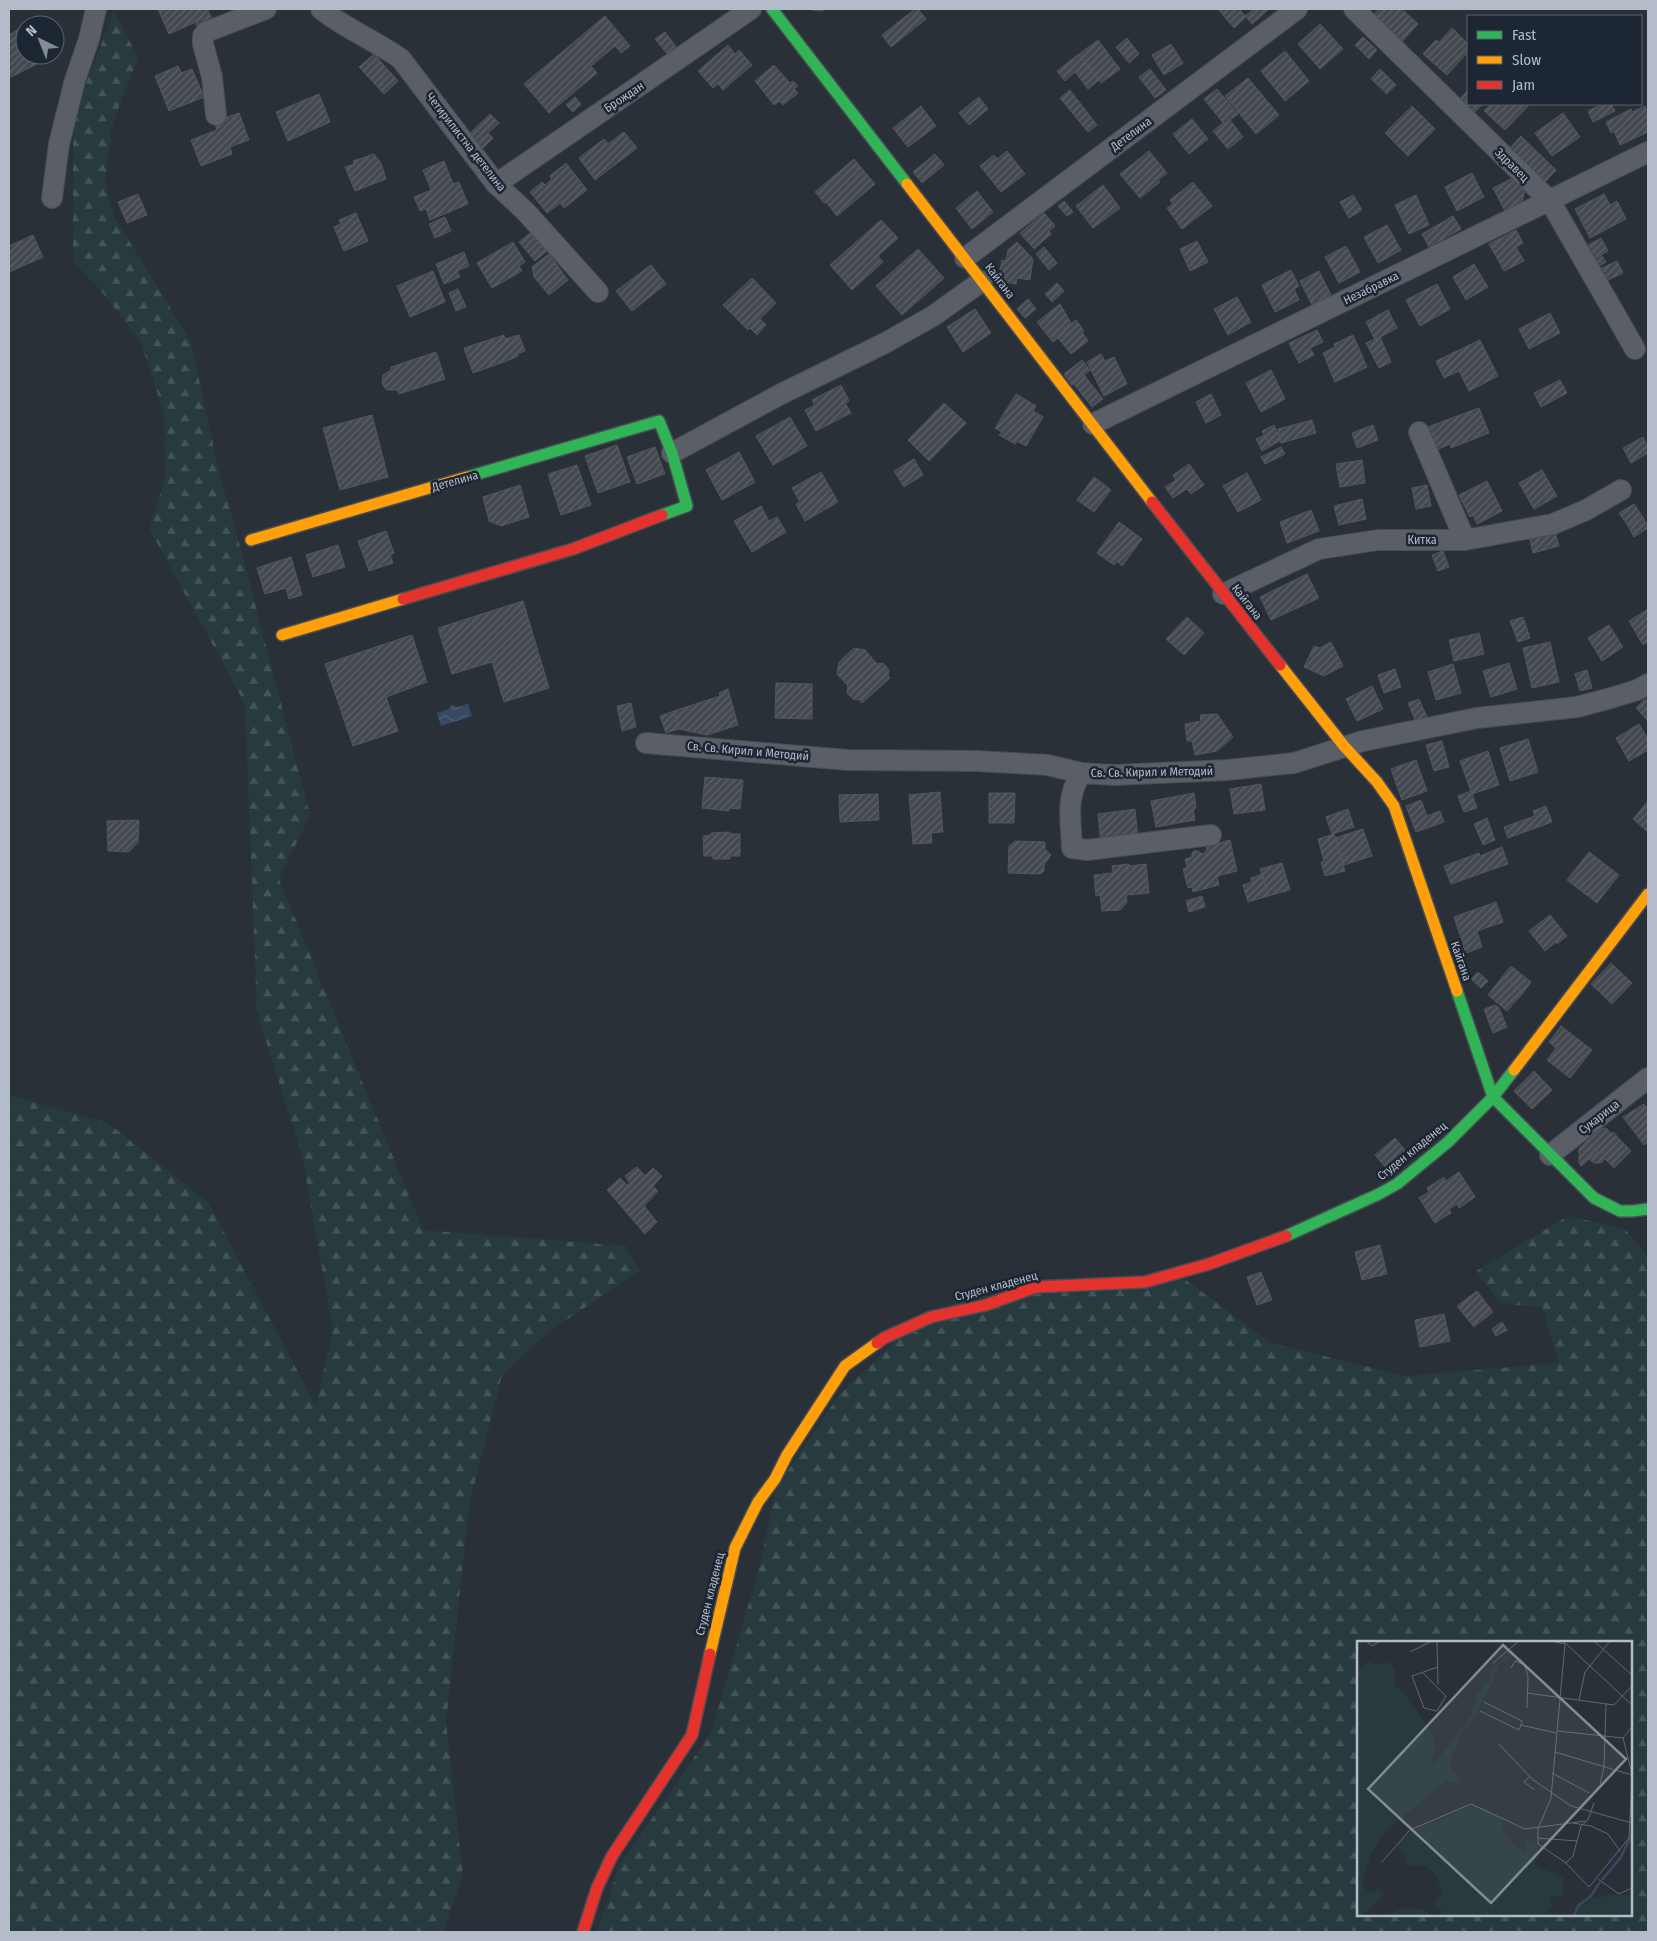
<svg xmlns="http://www.w3.org/2000/svg" width="1657" height="1941" viewBox="0 0 1657 1941" font-family="'Fira Sans Condensed',sans-serif">
	<defs>
		<pattern id="forest-firs" width="22" height="20" patternUnits="userSpaceOnUse" patternTransform="scale(1.25)"><rect width="22" height="20" fill="#273a3e"/><path d="M5 1l3.5 6h-7zM16 11l3.5 6h-7z" fill="#445559"/></pattern>
		<pattern id="water-waves" width="16" height="10" patternUnits="userSpaceOnUse" patternTransform="scale(1.25)"><rect width="16" height="10" fill="#384963"/><path d="M0 5q4-4 8 0t8 0" fill="none" stroke="#526178"/></pattern>
		<pattern id="building-hatch" width="6" height="6" patternUnits="userSpaceOnUse" patternTransform="scale(1.25)"><rect width="6" height="6" fill="#444950"/><path d="M-1 1l2-2M0 6l6-6M5 7l2-2" fill="none" stroke="#5d6168"/></pattern>
	</defs>
	<rect width="100%" height="100%" fill="#2a3038"/>
	<path fill="url(#forest-firs)" fill-rule="evenodd" d="M114,11L138,57L112,126L105,183L114,216L191,342L220,476L236,531L310,815L279,879L423,1230L625,1246L640,1271L551,1330L502,1375L469,1506L446,1722L463,1876L443,1932H9V1095L108,1123L208,1202L316,1406L333,1329L302,1156L257,1012L245,704L149,528L166,476L163,411L141,342L95,283L73,262V117Z
		M1568,1216L1625,1229L1648,1257V1932H597L619,1866L711,1733L760,1565L776,1488L839,1395L900,1336L960,1299L1179,1275L1271,1343L1405,1376L1559,1363L1542,1307L1501,1304L1476,1271ZM1358,1642H1631V1915H1358Z"/>
	<path fill="url(#water-waves)" d="M468,704L472,716L441,726L437,713L449,709L452,705L457,707Z"/>
	<path fill="url(#building-hatch)" stroke="#52575f" d="M158,9H207L212,19L197,26L196,22L169,34Z
		M811,9H825L822,11L812,10Z
		M915,9H918L926,19L891,47L882,35Z
		M1218,9H1239L1246,17L1234,28Z
		M1254,9H1267L1268,10L1252,24L1245,16Z
		M1379,9H1402L1418,24L1399,45L1370,19Z
		M605,16L630,46L621,53L615,46L591,66L597,73L549,113L524,84Z
		M1320,24L1343,49L1320,69L1298,44Z
		M1452,28L1468,44V52L1447,75L1423,54L1436,40L1439,42Z
		M19,29L25,40V55H32L37,64L9,78V35Z
		M665,32L677,48L668,55L655,39Z
		M1363,37L1377,50L1369,59L1355,45Z
		M1127,38L1139,54L1129,63L1116,47Z
		M1098,40L1120,69L1101,83L1079,54Z
		M1171,44L1183,63L1164,75L1152,55Z
		M728,45L735,54L739,50L752,65L723,90L718,84L713,88L698,71Z
		M1285,51L1309,81L1285,101L1261,71Z
		M374,54L398,81L384,94L359,67Z
		M1079,54L1099,80L1088,89L1075,72L1065,81L1057,71Z
		M774,65L790,83L793,81L798,86L794,89L798,93L783,105L780,101L774,105L755,81Z
		M178,66L181,73L192,69L204,97L169,111L155,76Z
		M1150,69L1166,90L1155,98L1139,77Z
		M1380,69L1396,85L1387,94L1371,79Z
		M1248,78L1279,115L1256,134L1225,96Z
		M1217,89L1238,114L1224,124L1204,99Z
		M1070,90L1097,125L1088,132L1060,98Z
		M1468,90V104H1483L1473,114L1459,100Z
		M319,94L330,122L288,141L276,112Z
		M575,97L581,104L573,112L566,105Z
		M979,97L988,109L969,125L959,113Z
		M1491,104H1530L1505,130L1484,111Z
		M1602,104H1611L1615,111L1593,122L1588,111Z
		M921,106L936,126L908,147L893,128Z
		M1412,106L1435,129L1408,156L1385,133Z
		M1645,106L1648,112V132L1620,145L1614,131L1611,133L1606,122L1631,109L1632,112Z
		M239,113L249,140L230,147L232,154L201,166L191,140L217,130L214,122Z
		M1563,113L1580,137L1552,156L1535,133Z
		M490,114L499,123L488,133L493,138L482,149L468,135Z
		M1192,119L1208,139L1189,154L1173,134Z
		M1230,120L1243,137L1228,149L1213,131L1223,123L1224,124Z
		M624,132L637,148L595,180L579,158L604,139L608,144Z
		M1521,136L1556,170L1545,182L1510,148Z
		M1007,151L1025,174L1001,192L980,166L994,155L997,159Z
		M1149,151L1167,173L1158,180L1160,182L1140,198L1120,174Z
		M374,154L381,163L386,179L355,191L345,167L354,164L353,161Z
		M935,154L944,165L922,183L913,172Z
		M854,159L875,184L837,216L826,202L824,203L815,192Z
		M444,161L453,184L459,182L468,204L430,220L426,209L420,211L414,197L431,190L423,170Z
		M566,163L587,190L564,208L560,203L547,213L530,192L542,182L545,185L552,179L550,176Z
		M1472,173L1484,197L1457,211L1445,187Z
		M1511,179L1525,190L1522,202L1505,211L1493,188Z
		M1193,182L1212,206L1182,229L1167,208L1173,204L1170,200Z
		M1103,185L1120,208L1093,228L1076,206Z
		M977,191L993,212L972,229L956,208Z
		M138,194L147,215L127,223L118,202Z
		M1604,194L1610,205L1617,201L1626,219L1590,238L1575,209Z
		M1353,195L1362,210L1349,218L1340,202Z
		M1416,195L1429,225L1409,234L1395,205Z
		M1064,201L1073,212L1067,216L1058,206Z
		M356,213L368,241L344,251L334,227L341,224L339,220Z
		M1044,213L1055,226L1049,231L1051,234L1034,249L1020,233Z
		M1453,216L1461,229L1429,247L1422,234Z
		M445,217L451,231L435,238L429,224Z
		M881,220L898,238L878,256L883,262L852,290L830,265Z
		M1387,225L1401,250L1378,263L1364,237Z
		M1516,230L1523,243L1516,247L1524,261L1504,271L1489,244Z
		M531,232L547,251L535,261L519,242Z
		M33,235L43,257L9,272V246Z
		M1601,238L1608,251L1601,255L1606,262L1593,269L1581,249Z
		M1197,241L1208,262L1190,271L1180,249Z
		M513,242L525,262L519,266L522,271L492,288L477,263Z
		M1017,242L1033,259L1030,280L1017,278L1016,284L998,281L1002,260L1006,261L1008,250Z
		M1346,246L1360,272L1339,283L1325,257Z
		M1044,247L1057,263L1049,270L1036,254Z
		M918,249L944,278L902,315L876,286Z
		M464,252L469,266L457,271L460,277L444,284L436,264Z
		M549,254L568,280L549,295L534,277L532,267Z
		M1617,261L1623,273L1602,283L1596,271Z
		M1474,264L1488,287L1466,300L1453,277Z
		M651,265L666,284L632,311L616,291Z
		M1291,270L1299,286L1294,289L1299,300L1275,312L1262,285Z
		M433,271L445,302L410,317L397,286Z
		M1319,271L1331,295L1312,305L1300,281Z
		M752,278L776,303L760,319L766,325L757,335L750,328L748,330L723,305Z
		M1057,283L1064,291L1052,302L1045,294Z
		M1437,284L1450,309L1420,326L1406,300Z
		M458,289L466,307L456,311L449,293Z
		M1237,297L1251,322L1228,335L1214,309Z
		M1028,299L1036,309L1025,318L1017,309Z
		M1060,304L1071,323L1064,329L1066,331L1053,342L1037,322Z
		M975,309L991,333L963,352L947,327Z
		M1388,310L1397,328L1375,340L1366,322Z
		M1550,313L1560,333L1529,349L1519,329Z
		M1076,320L1084,331L1082,332L1088,341L1071,354L1058,338L1066,331L1064,329Z
		M1317,330L1323,342L1310,348L1314,355L1299,363L1289,343Z
		M504,335L505,339L519,335L525,351L517,354L518,356L509,360L473,373L464,348Z
		M1353,335L1367,367L1335,382L1323,353L1335,347L1334,344Z
		M1380,337L1391,362L1379,368L1366,343Z
		M1480,340L1498,376L1469,391L1459,371L1444,378L1436,361Z
		M436,352L445,379L399,394L397,390H387L384,387L382,382L383,375L391,370V367Z
		M1101,354L1105,361L1114,357L1127,384L1104,396L1087,362Z
		M1082,360L1090,370L1072,385L1064,374Z
		M1271,370L1285,399L1261,412L1246,383Z
		M1084,375L1103,399L1092,407L1073,383Z
		M1560,380L1567,393L1541,407L1534,393Z
		M841,385L849,401L845,403L851,413L816,431L805,410L815,405L812,400Z
		M1016,394L1036,406L1033,411L1043,417L1026,446L1017,441L1015,444L999,435L1002,432L995,428Z
		M1211,394L1221,415L1206,423L1196,402Z
		M944,403L966,423L929,461L908,440Z
		M1479,408L1489,433L1451,448L1450,444L1434,451L1425,428Z
		M372,415L388,477L340,490L323,428Z
		M790,417L807,446L773,465L756,436Z
		M1312,420L1316,433L1281,443L1278,429Z
		M1274,425L1281,440L1271,446L1262,431Z
		M1373,425L1378,440L1357,448L1352,433Z
		M1264,435L1271,446L1262,451L1256,439Z
		M1643,437L1648,447V453L1631,463L1623,448Z
		M617,445L630,482L598,493L585,456Z
		M655,447L665,474L637,484L627,457Z
		M1281,447L1285,454L1265,464L1261,457Z
		M739,452L755,482L722,500L706,470Z
		M914,459L923,475L904,487L894,471Z
		M1362,460L1365,483L1340,487L1336,464Z
		M1189,464L1204,485L1191,494L1187,489L1173,498L1165,487L1176,480L1173,475Z
		M577,465L591,505L561,515L548,474Z
		M1542,470L1557,496L1534,509L1519,483Z
		M821,472L838,502L805,521L796,504L800,502L792,488Z
		M1247,473L1261,500L1238,512L1223,486Z
		M1094,477L1111,490L1094,512L1077,500Z
		M1487,481L1502,511L1477,524L1473,515L1470,517L1459,495Z
		M520,485L529,517L501,526L489,521L483,497Z
		M1427,485L1431,506L1416,509L1412,488Z
		M1362,499L1366,519L1339,525L1334,506Z
		M1634,504L1643,517L1628,526L1619,513Z
		M761,506L769,521L777,517L786,532L752,552L734,521Z
		M1311,510L1319,531L1287,543L1280,522Z
		M1643,517L1648,528L1634,537L1628,526Z
		M1119,522L1142,539L1122,566L1117,561L1114,565L1097,553Z
		M386,531L394,553L390,555L393,563L369,571L358,541Z
		M1555,532L1559,546L1533,553L1530,539Z
		M338,545L345,567L313,577L306,555Z
		M1443,551L1449,567L1438,571L1432,555Z
		M291,557L302,595L289,599L286,588L265,594L257,568Z
		M1307,574L1319,598L1271,620L1260,597Z
		M523,601L549,688L504,702L492,662L452,674L438,628Z
		M1648,609V641L1643,645L1629,621Z
		M1187,617L1204,633L1184,655L1166,639Z
		M1523,617L1530,638L1518,642L1510,621Z
		M1609,625L1623,647L1602,661L1588,638Z
		M1479,633L1484,654L1454,661L1449,640Z
		M412,635L427,682L386,697L398,731L353,746L325,664Z
		M1331,642L1343,666L1324,676L1304,667L1314,646L1320,648Z
		M1550,642L1559,682L1532,688L1523,648Z
		M854,648L865,650L877,664L883,663L889,670L888,676L890,678L862,703L860,700L853,699L847,693L848,686L837,674L839,662Z
		M1509,663L1517,689L1491,697L1483,671Z
		M1453,664L1461,693L1436,700L1428,672Z
		M1395,669L1401,687L1384,693L1378,675Z
		M1587,670L1592,688L1580,691L1575,674Z
		M776,683L812,684V719L775,718Z
		M1372,686L1383,709L1357,721L1346,699Z
		M728,689L738,725L707,735L679,729L674,711L720,696L719,693Z
		M1419,699L1427,717L1416,722L1408,703Z
		M1645,699L1648,702V721L1636,708Z
		M631,703L636,727L622,731L617,706Z
		M674,711L679,729L666,733L660,716Z
		M1217,714L1233,737L1217,751L1195,755L1192,741H1187L1185,724L1201,721L1200,715Z
		M1639,724L1648,739V750L1629,761L1616,738Z
		M1528,739L1538,772L1510,781L1500,748Z
		M1442,741L1449,767L1434,771L1426,745Z
		M1488,751L1499,785L1472,794L1460,761Z
		M1416,760L1427,791L1402,800L1391,769Z
		M705,777L743,780L740,809L729,808V811L702,808Z
		M1261,784L1265,810L1234,814L1230,789Z
		M1471,791L1477,808L1464,812L1458,796Z
		M940,792L943,832L931,833L932,843L913,844L909,795Z
		M989,793H1015L1014,823H989Z
		M1194,793L1196,808L1193,809L1195,820L1156,827L1151,801Z
		M878,794L879,820L840,822L839,795Z
		M1421,800L1427,816L1440,811L1444,822L1416,832L1406,806Z
		M1648,801V832L1633,819Z
		M1546,806L1552,822L1508,838L1504,827L1535,816L1533,811Z
		M1135,809L1138,838L1101,843L1098,814Z
		M1348,809L1354,827L1332,834L1326,817Z
		M1487,818L1495,840L1483,845L1474,824Z
		M139,820L138,842L129,852L108,851L107,821Z
		M1363,829L1372,856L1344,865L1335,838Z
		M730,832V834H740V856H730V859H713V856H704L703,836L711,835V833Z
		M1334,834L1345,871L1325,876L1321,862L1324,861L1318,839Z
		M1230,840L1237,871L1217,876L1219,885L1193,892L1192,887L1188,888L1183,869L1187,868L1185,859L1192,857V853L1194,851H1198L1202,854L1206,852L1207,846Z
		M1015,841L1045,842V849L1051,855L1044,865V871L1040,874L1008,873L1009,846Z
		M1502,847L1508,864L1451,884L1444,866L1479,853L1480,856Z
		M1589,852L1619,875L1597,903L1567,880Z
		M1282,863L1290,890L1268,896L1260,869Z
		M1129,864V866L1146,864L1149,893L1126,895L1127,902L1120,910L1102,911L1100,895L1096,896L1094,875L1113,873L1112,866Z
		M1262,874L1268,896L1248,902L1243,885L1252,882L1251,878Z
		M1202,896L1205,907L1189,912L1186,901Z
		M1496,902L1503,922L1477,931L1482,947L1466,953L1454,917Z
		M1550,915L1567,936L1557,944L1556,942L1545,951L1529,931Z
		M1611,963L1632,983L1612,1004L1591,984Z
		M1511,966L1531,982L1523,993L1503,976Z
		M1478,972L1488,981L1481,988L1471,979Z
		M1503,976L1523,993L1507,1011L1488,995Z
		M1495,1005L1499,1008L1507,1027L1493,1033L1484,1009Z
		M1561,1026L1592,1050L1570,1078L1547,1060L1556,1048L1549,1042Z
		M1534,1071L1552,1090L1532,1109L1514,1091Z
		M1644,1104L1648,1109V1142L1644,1145L1623,1117Z
		M1606,1128L1612,1134L1613,1132L1631,1151L1614,1168L1605,1159L1601,1163H1594L1589,1159L1598,1152L1585,1139L1595,1130Z
		M1395,1138L1405,1150L1385,1167L1375,1155Z
		M1587,1141L1598,1152L1581,1166L1579,1163V1149Z
		M637,1167L645,1176L653,1168L662,1176L653,1186L658,1191L644,1206L657,1222L645,1234L607,1190L620,1178L627,1185L630,1183L625,1176Z
		M1459,1172L1475,1197L1459,1208L1457,1204L1449,1209L1451,1213L1435,1223L1419,1198L1429,1192L1427,1188L1444,1177L1446,1181Z
		M1380,1245L1387,1274L1362,1280L1355,1252Z
		M1261,1272L1272,1300L1257,1305L1247,1277Z
		M1477,1291L1493,1312L1474,1327L1457,1306Z
		M1444,1314L1450,1341L1420,1347L1415,1320Z
		M1502,1322L1507,1330L1496,1336L1492,1329Z"/>
	<g fill="none" stroke-linecap="round" stroke-linejoin="round">
		<defs>
			<path id="street" d="M321,9C345,29 375,40 401,59L496,184L526,212L598,292
				M1354,9L1550,201L1635,349
				M216,115L212,77L203,44V36L206,32L266,9
				M496,184L751,9
				M52,198L59,144L75,80L89,39L96,9
				M965,258L1297,9
				M1093,424L1648,152
				M1419,432L1465,540
				M672,453L781,394L885,343L933,316L982,281
				M1223,594L1319,549L1378,540H1465L1553,524L1586,510L1621,490
				M646,743L848,760L976,761L1048,765L1081,773L1114,775L1227,770L1294,763L1363,741L1477,718L1577,707L1611,698L1637,690L1648,684
				M1081,773C1065,801 1071,817 1072,848L1087,850L1211,835
				M1550,1155L1648,1078"/>
			<path id="fast" d="M772,9L907,184
				M467,477L659,421L672,453L687,506L662,515
				M1457,991L1493,1097L1594,1198L1620,1211H1632L1648,1209
				M1286,1236L1379,1194L1397,1184L1448,1142L1493,1097L1514,1070"/>
			<path id="slow" d="M907,184L1152,502
				M251,540L467,477
				M282,635L403,599
				M1280,665L1344,746L1377,782L1394,806L1457,991
				M1514,1070L1648,894
				M710,1654L735,1548L758,1502L775,1479L787,1455L845,1366L877,1343"/>
			<path id="jam" d="M1152,502L1280,665
				M403,599L573,549L662,515
				M877,1343L884,1338L931,1317L986,1305L1036,1287L1145,1282L1209,1264L1286,1236
				M583,1932L597,1888L612,1856L692,1735L710,1654"/>
		</defs>
		<use href="#street" stroke="#484c53" stroke-width="22"/>
		<use href="#fast" stroke="#484c53" stroke-width="14"/>
		<use href="#slow" stroke="#484c53" stroke-width="14"/>
		<use href="#jam" stroke="#484c53" stroke-width="14"/>
		<use href="#street" stroke="#5a5e66" stroke-width="20"/>
		<use href="#fast" stroke="#30b455" stroke-width="11"/>
		<use href="#slow" stroke="#ff9f0a" stroke-width="11"/>
		<use href="#jam" stroke="#e5322d" stroke-width="11"/>
	</g>
	<g text-anchor="middle" dominant-baseline="central" stroke-width="5" stroke-linejoin="round" paint-order="stroke">
		<g font-size="12" fill="#b4bcc9" stroke="#1d2633">
			<text transform="translate(624 97) rotate(-34)">Брождан</text>
			<text transform="translate(1131 134) rotate(-37)">Детелина</text>
			<text transform="translate(466 142) rotate(52)">Четирилистна детелина</text>
			<text transform="translate(1512 165) rotate(45)">Здравец</text>
			<text transform="translate(1000 281) rotate(53)">Кайгана</text>
			<text transform="translate(1371 288) rotate(-26)">Незабравка</text>
			<text transform="translate(455 481) rotate(-16)">Детелина</text>
			<text x="1422" y="540">Китка</text>
			<text transform="translate(1247 602) rotate(52)">Кайгана</text>
			<text transform="translate(748 751) rotate(5)">Св. Св. Кирил и Методий</text>
			<text transform="translate(1152 772) rotate(-1)">Св. Св. Кирил и Методий</text>
			<text transform="translate(1461 961) rotate(71)">Кайгана</text>
			<text transform="translate(1599 1117) rotate(-38)">Сукарица</text>
			<text transform="translate(1412 1151) rotate(-39)">Студен кладенец</text>
			<text transform="translate(996 1286) rotate(-15)">Студен кладенец</text>
			<text transform="translate(710 1594) rotate(-76)">Студен кладенец</text>
		</g>
	</g>
	<g transform="translate(1357 1641)">
		<rect width="275" height="275" fill="#2a3038"/>
		<path d="M153,12L152,17L141,24L136,42L112,85L106,88L92,124L105,142L88,140L29,190L14,213L5,241L9,249L15,252L21,248L28,253L4,275H0V21L1,29L11,20L18,24L32,21L38,29V46L46,51L76,94L78,107L73,129L115,73L120,53L133,39V28ZM112,165L127,166L145,180L147,191L155,203L167,212L170,207L167,200L178,202L181,207L178,224L207,237L205,255H196L193,258L196,267L186,275H83L86,271L77,263L85,250L79,235L69,224L53,225L49,221L48,212L41,207L42,201L63,185L79,181ZM255,254H275V275H219L222,264L230,263L232,258ZM47,266L64,268L76,275H30Z" fill="#273a3e"/>
		<path fill="none" stroke="#384963" stroke-width="2.5" d="M245,239L264,216L274,195M217,275L221,265L234,255L243,241"/>
		<path fill="none" stroke="#616872" stroke-width="1" d="M9,0L15,5L23,0M80,0L81,43M195,0L208,3L194,157L181,188V203L209,222L232,246L272,197L275,136M206,0L275,64M237,0L275,34M53,11L75,0M136,22L162,0M154,27L158,20L168,24L171,36L170,67M66,32L89,55L80,70L67,67L55,35L81,26M170,52L257,64L275,45M222,59L228,31L253,0M123,70L162,89L164,84L165,80L127,61M164,84L199,92M275,86L266,97L275,133M200,90L266,97M142,103L175,138L214,165L275,182M198,111L275,134M195,132L232,152M172,136L167,141L178,149M243,143L247,126L249,63M216,182L234,185L251,193L263,210M181,197L220,200M25,221L53,189L114,163L168,188L229,180M209,222L216,215L224,185L231,179L237,162M241,238L262,253L275,247"/>
		<path fill="#848b96" fill-opacity="0.15" stroke="#848b96" stroke-width="2.5" d="M146,4L269,118L134,262L11,148Z"/>
		<rect width="275" height="275" fill="none" stroke="#b4bcc9" stroke-width="2.5"/>
	</g>
	<rect width="1657" height="1941" fill="none" stroke="#b4bcc9" stroke-width="20"/>
	<rect x="1467" y="15" width="175" height="90" fill="#1d2633" stroke="#59626f"/>
	<rect x="1477" y="31" width="25" height="8" fill="#30b455" stroke="#59626f"/>
	<text x="1512" y="40" font-size="15" fill="#b4bcc9">Fast</text>
	<rect x="1477" y="56" width="25" height="8" fill="#ff9f0a" stroke="#59626f"/>
	<text x="1512" y="65" font-size="15" fill="#b4bcc9">Slow</text>
	<rect x="1477" y="81" width="25" height="8" fill="#e5322d" stroke="#59626f"/>
	<text x="1512" y="90" font-size="15" fill="#b4bcc9">Jam</text>
	<g transform="translate(40 40) rotate(317)"><circle r="24" fill="#1d2633" stroke="#59626f"/>
	<path d="M0-4L9 19L0 12L-9 19Z" fill="#848b96"/>
	<text y="-8" font-size="14" font-weight="bold" text-anchor="middle" fill="#b4bcc9">N</text>
	</g>
</svg>
